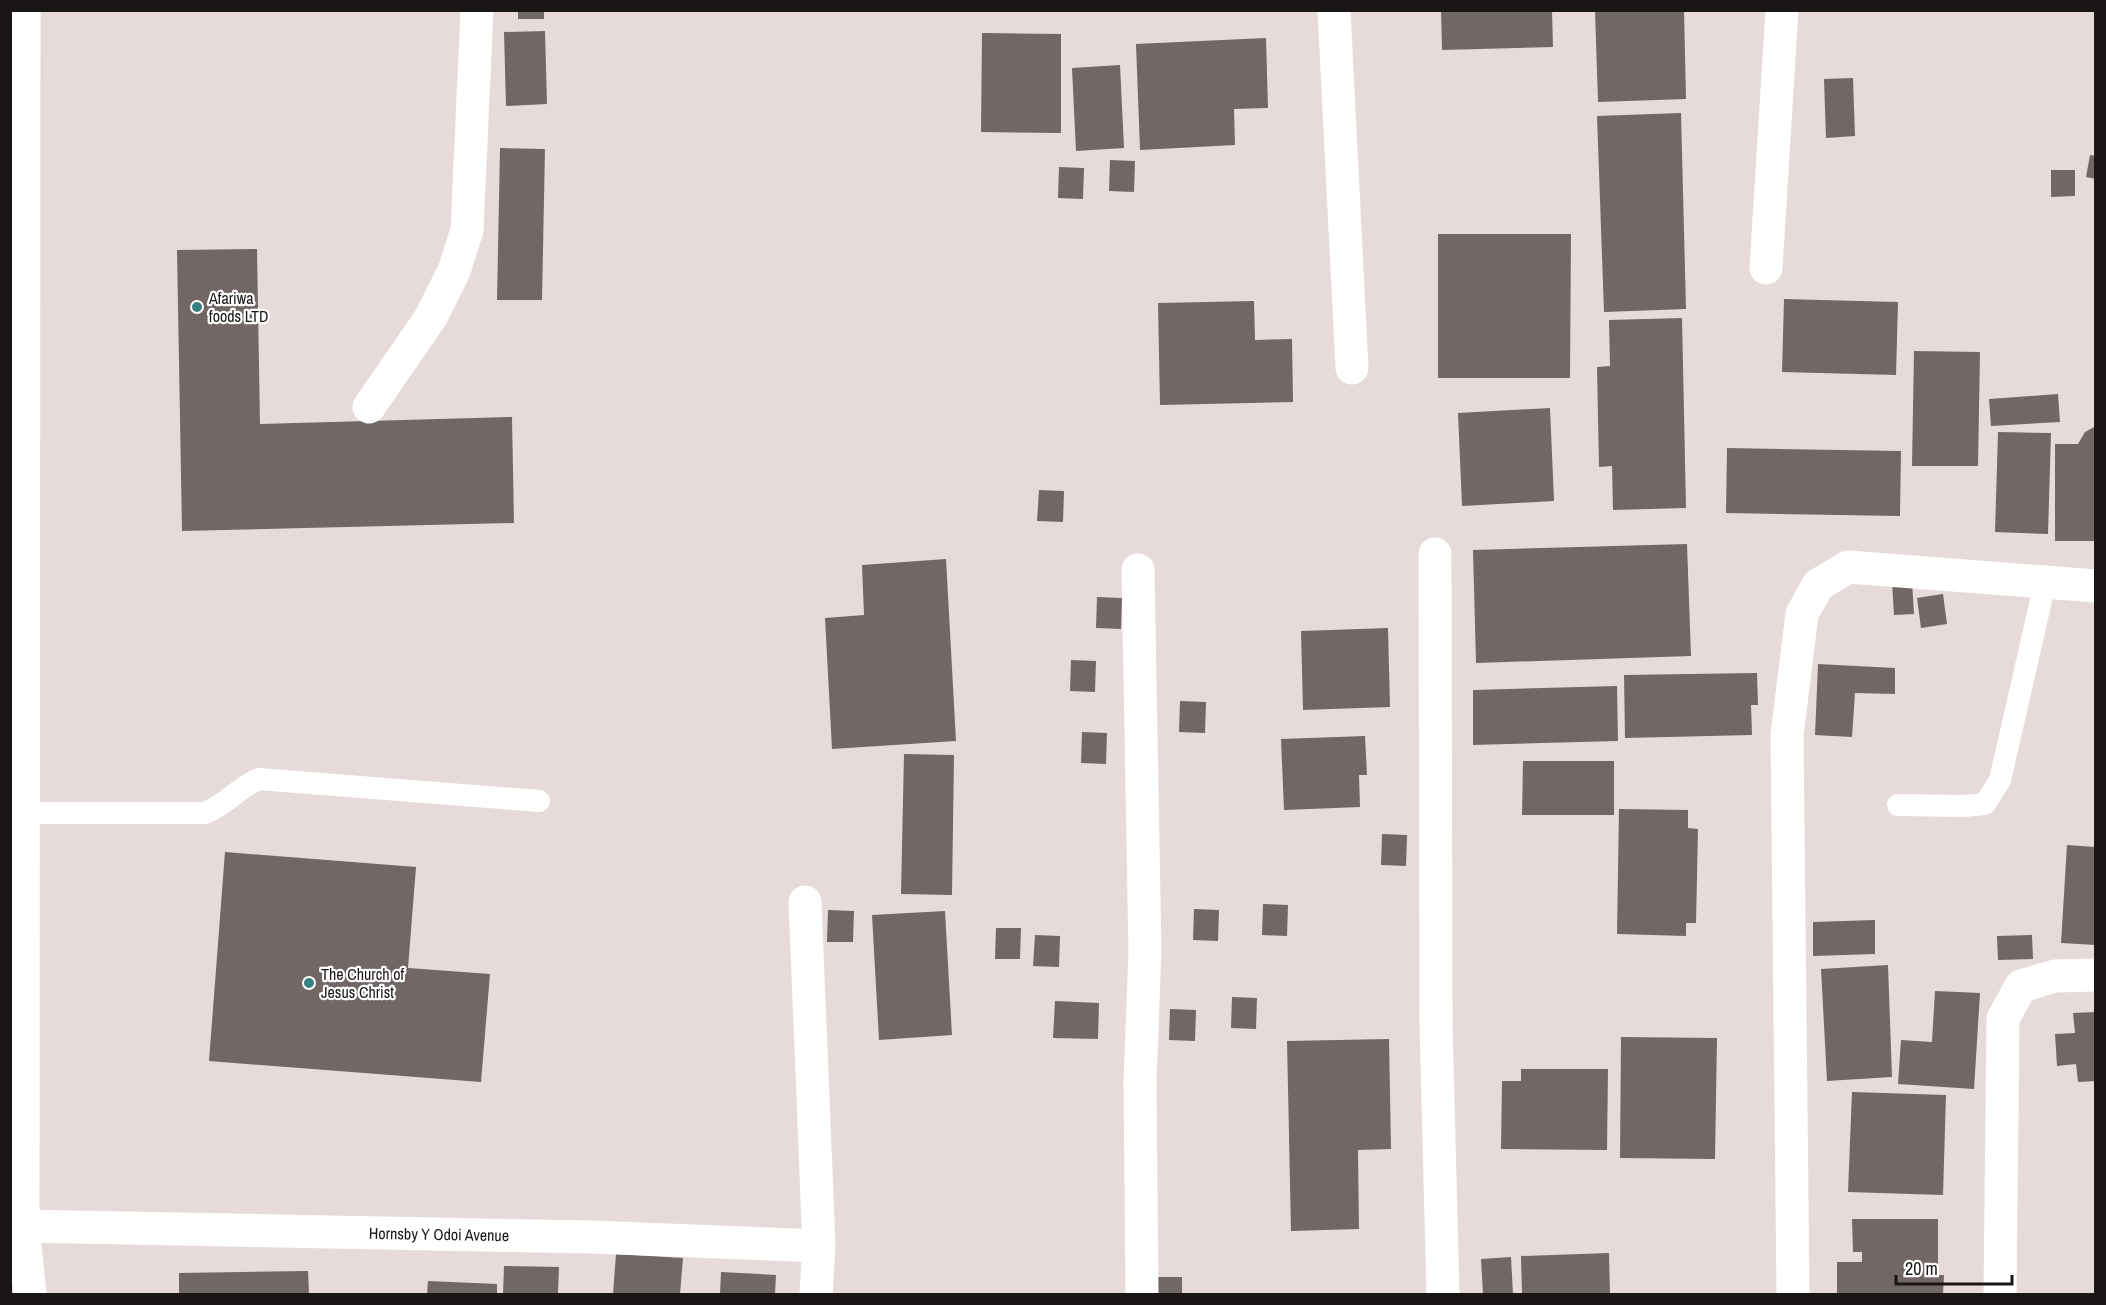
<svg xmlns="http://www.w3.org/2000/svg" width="2106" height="1305" viewBox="0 0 2106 1305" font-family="'Archivo Narrow',sans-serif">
	<rect width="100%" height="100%" fill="#e7dbd9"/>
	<path fill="#716765" d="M518,10H544V19H518Z
		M1441,10H1552L1553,47L1442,50Z
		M1595,10H1684L1686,99L1598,102Z
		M545,31L547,104L506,106L504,32Z
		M982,33L1061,34V133L981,132Z
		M1266,38L1268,108L1234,109L1235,145L1140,150L1136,44Z
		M1120,65L1124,148L1076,151L1072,68Z
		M1853,78L1855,136L1826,138L1824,79Z
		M1681,113L1686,309L1604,312L1597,116Z
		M500,148L545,149L542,300H497Z
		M2090,155L2096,156V179L2086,177Z
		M1110,160L1135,161L1134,192L1109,191Z
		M1059,167L1084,168L1083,199L1058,198Z
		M2051,170H2075V196L2051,197Z
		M1438,234H1571L1570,378H1438Z
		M257,249L260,424L512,417L514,523L182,531L177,250Z
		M1784,299L1898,302L1896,375L1782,372Z
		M1254,301L1255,340L1292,339L1293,402L1160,405L1158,303Z
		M1682,318L1686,508L1613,510L1612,466L1599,467L1597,367L1610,366L1609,320Z
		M1914,351L1980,352L1978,466H1912Z
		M2058,394L2060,422L1991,426L1989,399Z
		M1550,408L1554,501L1462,506L1458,413Z
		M2096,426V541H2055V444H2078L2085,432Z
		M1998,432L2051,433L2048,534L1995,532Z
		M1727,448L1901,451L1900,516L1726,513Z
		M1039,490L1064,491L1063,522L1037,521Z
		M1687,544L1691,656L1476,663L1473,550Z
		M946,559L956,741L832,749L825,618L864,615L862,565Z
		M1912,581L1914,614L1894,615L1892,582Z
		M1943,594L1947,624L1921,628L1917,598Z
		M1097,597L1122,598L1121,629L1096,628Z
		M1388,628L1390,707L1303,710L1301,631Z
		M1071,660L1096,661L1095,692L1070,691Z
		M1818,664L1895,668V694L1855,693L1852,737L1815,735Z
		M1757,673L1758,705H1751L1752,735L1625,738L1624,675Z
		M1617,686L1618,741L1473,745V690Z
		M1180,701L1206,702L1205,733L1179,732Z
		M1082,732L1107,733L1106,764L1081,763Z
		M1365,736L1367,775H1359L1360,807L1284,810L1281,739Z
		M904,754L954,755L952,895L901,894Z
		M1523,761H1614V815H1522Z
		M1619,809L1688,810V828L1698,829L1696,923H1686V936L1617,934Z
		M1382,834L1407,835L1406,866L1381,865Z
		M2067,845L2096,847V945L2061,943Z
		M225,852L416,867L408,968L490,974L481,1082L209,1061Z
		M1263,904L1288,905L1287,936L1262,935Z
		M1194,909L1219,910L1218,941L1193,940Z
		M828,910L854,911L853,942H827Z
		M945,911L952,1035L879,1040L872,915Z
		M1875,920V954L1813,956V922Z
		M996,928H1021L1020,959H995Z
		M1035,935L1060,936L1059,967L1033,966Z
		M2032,935L2033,959L1998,960L1997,936Z
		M1888,965L1892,1077L1827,1081L1821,969Z
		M1935,991L1980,993L1974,1089L1898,1084L1901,1040L1932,1042Z
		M1232,997L1257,998L1256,1029L1231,1028Z
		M1055,1001L1099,1003L1098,1039L1053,1038Z
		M1170,1009L1196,1010L1195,1041L1169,1040Z
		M2096,1012V1081L2078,1082L2076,1064L2057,1066L2055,1034L2075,1033L2073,1013Z
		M1621,1037L1717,1038L1715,1159L1620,1158Z
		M1389,1039L1391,1149L1358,1150L1359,1229L1291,1231L1287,1041Z
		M1521,1069H1608L1607,1150L1501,1149L1502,1081H1521Z
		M1852,1092L1946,1095L1943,1195L1848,1192Z
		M1852,1219H1938V1275H1944L1943,1294H1837V1262H1862V1252H1853Z
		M1609,1253L1610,1294H1522L1521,1256Z
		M616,1254L683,1258L680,1294H613Z
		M1511,1257L1513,1294H1483L1481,1259Z
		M504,1266L559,1267L558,1294H503Z
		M308,1271L309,1294H179V1273Z
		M721,1272L776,1275L775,1294H720Z
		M1151,1277H1182V1294H1151Z
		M428,1281L497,1284V1294H427Z"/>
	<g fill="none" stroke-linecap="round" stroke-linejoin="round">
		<path stroke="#fff" stroke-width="22" d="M1898,805L1964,806L1985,804L2000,780L2045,583
			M24,813H205C226,805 239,787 259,779L539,801"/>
		<path stroke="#fff" stroke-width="33" d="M24,10L23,1226L30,1294
			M1334,10L1352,368
			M1766,268L1782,10
			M369,407L431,317L454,271L467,230L477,10
			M1435,554L1436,1025L1443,1294
			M1138,570L1145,952L1140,1082L1142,1294
			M805,902L819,1246
			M10,1224L23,1226L591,1237L819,1246L816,1294
			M1793,1294L1787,735L1802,614L1818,585L1848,567L2096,586
			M2000,1294L2003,1019L2021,986L2055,976L2096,975"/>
	</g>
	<g fill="#388183" stroke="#fff" stroke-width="2">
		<circle cx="197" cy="307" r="6"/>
		<circle cx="309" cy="983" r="6"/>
	</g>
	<g text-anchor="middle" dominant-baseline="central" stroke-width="4.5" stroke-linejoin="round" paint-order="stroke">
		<g font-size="16" fill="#1a1615" stroke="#fff" text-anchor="start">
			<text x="209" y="298">Afariwa<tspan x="209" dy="18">foods LTD</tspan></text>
			<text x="321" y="974">The Church of<tspan x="321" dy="18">Jesus Christ</tspan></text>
		</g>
		<g font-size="16" fill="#1a1615" stroke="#fff">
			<text transform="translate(439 1234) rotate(1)">Hornsby Y Odoi Avenue</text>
		</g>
	</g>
	<rect width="2106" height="1305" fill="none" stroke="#1a1615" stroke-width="24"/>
	<path d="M1896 1275v9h116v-9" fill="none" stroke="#1a1615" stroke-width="3"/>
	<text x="1905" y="1275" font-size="18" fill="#1a1615" stroke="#ffffff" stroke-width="4.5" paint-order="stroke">20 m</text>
</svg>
